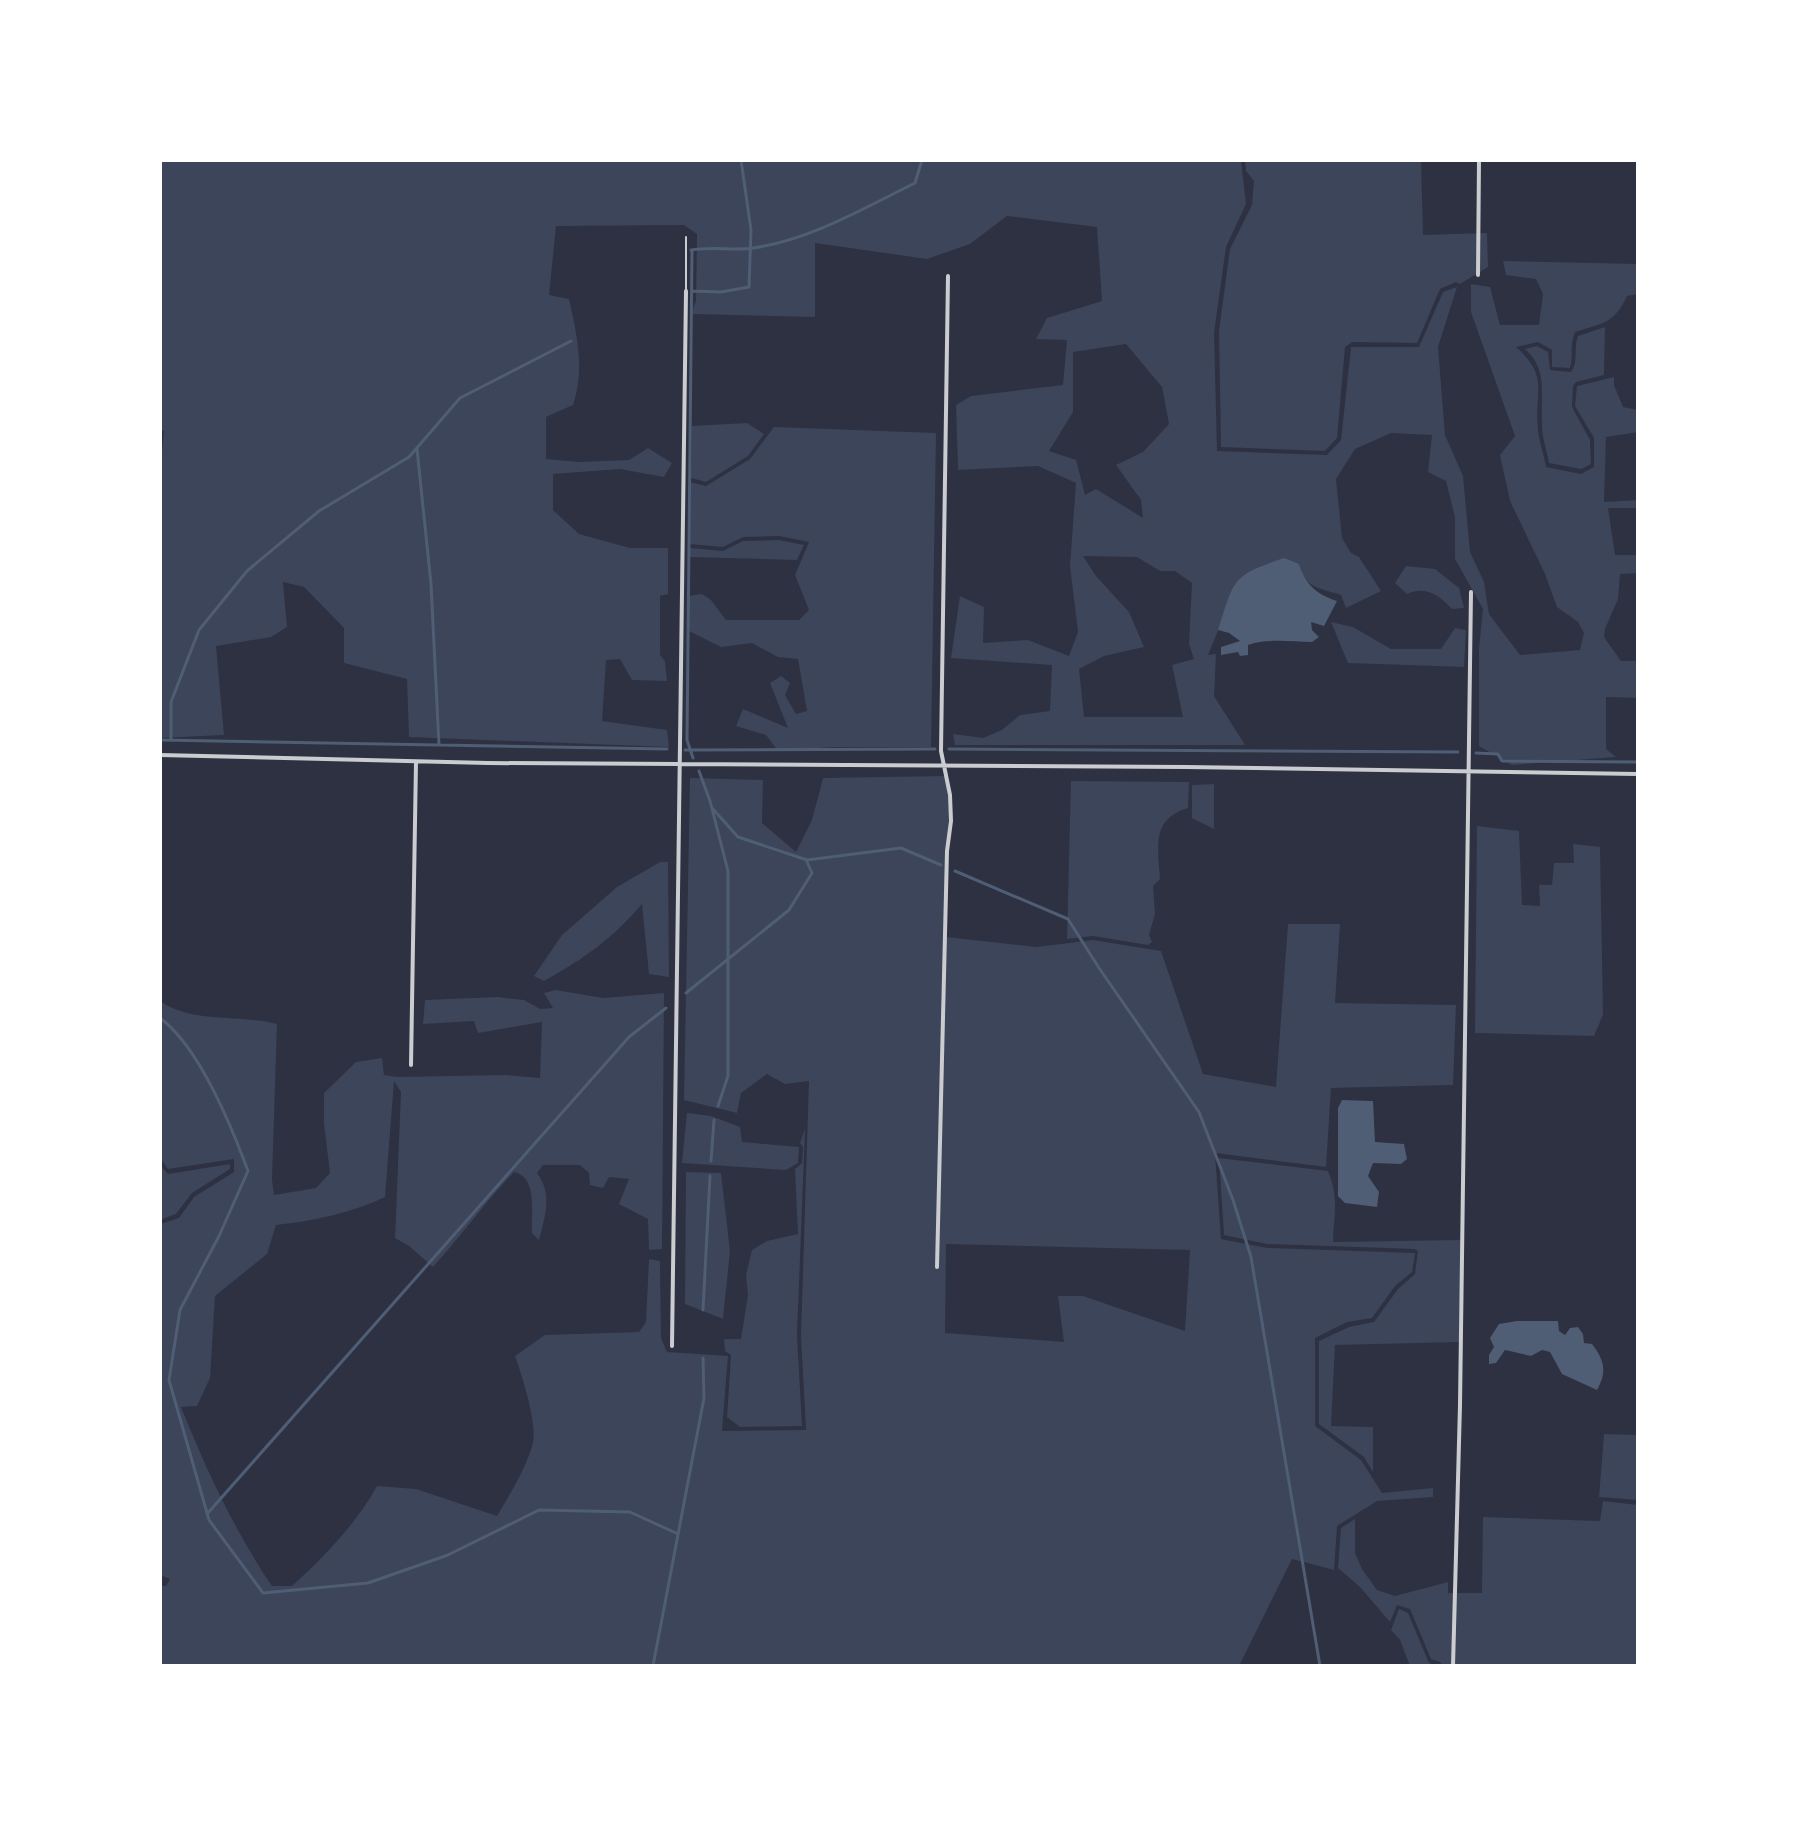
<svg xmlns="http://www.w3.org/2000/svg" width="1798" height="1826" viewBox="0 0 1798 1826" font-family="Helvetica,sans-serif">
	<rect width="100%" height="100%" fill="#2d3142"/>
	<path fill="#3c4559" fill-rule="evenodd" d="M160,160H1241L1246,204L1226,247L1214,333L1217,451L1327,455L1341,440L1351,347H1419L1443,292L1457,287L1438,347L1445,435L1463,476L1470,552L1484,582L1489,614L1520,655L1580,650L1584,633L1578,622L1557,607L1545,574L1510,501L1500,455L1515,436L1471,312V284L1490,287L1500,325H1539L1543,294L1536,279L1506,275L1503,261L1638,264V294L1627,296C1614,324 1603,323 1575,332C1569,348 1574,353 1570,368L1552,367V350L1538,342L1516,347C1550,377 1534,391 1538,429C1539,442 1544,454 1546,467L1581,474L1594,467V438L1575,406L1577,386L1614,377V385L1623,407L1638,410V432L1606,437L1604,502L1638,500V508H1608L1615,555H1638V573L1620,574L1618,599L1605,629L1604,637L1621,661H1638V698L1606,697V749L1616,757L1512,765L1479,746V648L1483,609L1455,559V517L1446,481L1428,472L1432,435L1391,433L1355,449L1336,479L1342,538L1351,553L1359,557L1381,591L1346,608L1341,595C1318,587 1307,590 1299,564L1224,616L1208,655L1216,654L1214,696L1245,745H955L953,734L983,738L1002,730L1020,715L1050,711L1052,665L951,658L960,596L984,607L983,643L1028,640L1069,656L1078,632L1070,566L1076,483L1038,466L958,470L956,405L971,396L1063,385L1067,340L1036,339L1047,318L1102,301L1097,227L1007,216L970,244L927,259L815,243V317L691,314L696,301L697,234L684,225L556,226L549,295L569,299C577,334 585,370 573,405L546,417V459L579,462L629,460L648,448L672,463L664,477L620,469L553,474V510L579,534L630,548H668V594L660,596V655L665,661L667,681L632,680L620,659L606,660L602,721L667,730L669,747L409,737L407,679L344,663V628L304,587L283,582L287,627L271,637L216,646L224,735L160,738V472L164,431L160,429ZM1126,344L1162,387L1169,424L1143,452L1116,465L1141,500L1143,518L1096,489L1085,495L1076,460L1049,451L1073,412V352ZM1083,556L1137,557L1160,571H1175L1192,583L1189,644L1194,659L1172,665L1183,717H1084L1079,669L1104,656L1144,647L1129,612L1096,576Z
		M1421,160L1423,235L1487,233L1488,267L1460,284L1456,282L1440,289L1417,343L1352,342L1345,347L1337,438L1325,451L1221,447L1219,331L1230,249L1252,205L1254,181L1246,171L1245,161Z
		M1605,327L1604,375L1576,382L1573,386L1572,407L1590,440L1591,464L1581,469L1549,463C1547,451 1542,438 1542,426C1540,397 1549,370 1525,349L1537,346L1548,352L1550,370L1571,372C1579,361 1573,349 1578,336Z
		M747,423L764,434L748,456L706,482L691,478L692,426Z
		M774,427L936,433L931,747H833L778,751L766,735L736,726L743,709L788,728L770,683L781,676L790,683L785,695L796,714L807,711L798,659L778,657L752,643L721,647L687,630L688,596L702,594L711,600L726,620H799L809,610L795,575L809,542L779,536L743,537L723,547L689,544L690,482L706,486L750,459Z
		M779,540L804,545L797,560L690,557V548L723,551L743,541Z
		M1406,566L1435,569L1459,588L1464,608L1452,609C1440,596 1426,585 1407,594L1395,583Z
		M1331,622L1353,627L1391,649H1441L1455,628L1466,630L1464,667L1348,663Z
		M945,776C952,803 948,825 947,853C945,881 946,909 946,937L1037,947L1093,940L1161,951L1203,1074L1276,1087L1288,924H1340L1335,1003L1456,1005L1453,1085L1331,1088L1326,1167L1215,1153L1221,1239L1267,1248L1415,1253L1412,1272L1395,1286L1372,1318L1347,1322L1315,1338V1426L1361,1460L1382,1493L1433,1488V1497L1377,1501L1337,1526L1334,1570L1292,1559L1239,1666H160V1586H166L170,1579L160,1575V1224L179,1218L194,1197L234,1172V1159L168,1169L160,1158V1001C193,1024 240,1014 277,1024L272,1180L274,1195L316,1188L330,1173L324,1124V1093L356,1062L382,1058L384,1075L397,1077L506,1075L540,1078L542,1022L478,1033L474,1021L423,1024L425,1000L498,997L524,1000L540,1009L553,1008L544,993L556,990L603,998L664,993L662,1249L649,1250L648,1219L619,1204L629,1179L609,1177L603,1188L590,1185L589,1173L580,1165H543L537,1173C553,1194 545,1216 539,1240L532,1233C531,1214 538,1177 514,1172C485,1202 461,1236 433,1267L409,1246L395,1238L401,1092L394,1081L385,1197C352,1213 313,1221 276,1225L267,1254L215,1296L210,1378L197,1406L181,1407C206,1469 234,1530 272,1586H292C324,1557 356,1524 377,1486L416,1489L497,1516C510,1494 527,1467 533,1442C537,1422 522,1376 515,1356L545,1335L639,1332L646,1322L649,1259L660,1261L661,1338L667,1352L728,1356L722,1431L806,1430L801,1336L809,1081L785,1084L767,1074L741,1093L737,1113L684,1100L690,778L763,780L762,823L796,852L812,820L823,778ZM946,1244L1190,1250L1185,1331L1083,1296H1058L1064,1342L945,1333Z
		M1071,781L1189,782L1188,808C1151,819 1158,847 1160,879L1153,886L1155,914L1149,935L1152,942L1148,945L1093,936L1067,939Z
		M1214,784V829L1192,818V785Z
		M1477,826L1519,831L1522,905L1540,906L1539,885H1552L1554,863H1574L1573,844L1600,847L1603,1015L1594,1036L1475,1033Z
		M660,862H668L669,977L649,974L642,904C611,940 585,958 544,981L534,976L562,935L617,887Z
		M687,1113L711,1116L740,1127L742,1142L799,1147L798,1163L786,1170L682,1163Z
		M805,1129L797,1335L802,1426L740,1427L727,1417L731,1355L725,1351L724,1339H741L748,1295L746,1275L752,1250L767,1241L798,1234L795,1169L802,1163L803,1147L800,1143Z
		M1219,1158L1328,1171C1339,1197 1334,1213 1333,1242L1461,1240L1459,1342L1335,1345L1331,1426L1373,1427V1472L1364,1457L1319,1424V1341L1349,1327L1374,1322L1398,1289L1415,1274L1418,1251L1415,1249L1267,1244L1224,1235Z
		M230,1164V1169L192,1193L176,1214L160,1220V1165L168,1174Z
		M686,1172L721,1173L730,1251L723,1319L685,1304Z
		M1604,1434L1638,1435V1500L1599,1497Z
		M1603,1501L1638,1505V1666L1569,1664L1443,1666L1440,1662L1431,1659L1410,1609L1397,1605L1390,1622L1360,1587L1338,1568L1341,1528L1355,1519V1553L1362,1569L1377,1590L1395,1596L1448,1582V1593H1482L1483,1517L1600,1521Z
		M1399,1609L1408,1613L1429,1663L1438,1666H1410L1400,1640L1391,1630Z"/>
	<path fill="#4f5d75" d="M1284,558L1299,564C1306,585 1316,594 1337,601L1324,626L1311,622L1312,630L1319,637L1312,642C1293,642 1266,638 1248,645V655L1240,656L1238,652L1221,655V647L1240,641L1229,633L1218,630C1235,578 1231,576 1284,558Z
		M1342,1100L1373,1101L1375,1142L1404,1144L1407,1159L1401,1164L1373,1163L1368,1176L1379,1192L1377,1207L1345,1203L1338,1196V1108Z
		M1517,1321H1558L1559,1331L1565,1335L1570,1328L1578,1327L1583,1334L1584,1343L1592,1344C1605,1361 1607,1372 1597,1390L1562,1374L1550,1352L1542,1350L1531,1356L1505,1350L1496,1363L1489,1364V1355L1494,1347L1490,1338L1499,1324Z"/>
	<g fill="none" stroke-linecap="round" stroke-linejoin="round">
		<path stroke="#4f5d75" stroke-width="3" d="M691,250C713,246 733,251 753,248C810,240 864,208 915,183L922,160
			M692,250L687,740L693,758
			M692,291L721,292L749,287L751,230L741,160
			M417,449L431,584L439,745
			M160,740L667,749
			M171,740V702L199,630L247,571L319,511L409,457L460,398L571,341
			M949,749L1458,752
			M685,750L935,749
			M1476,753L1498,754L1502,761L1638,762
			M699,771L710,801L728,871V1076L718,1106
			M713,809L738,837L807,860L901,848L941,865
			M955,871L1068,919L1099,968L1199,1112L1233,1200L1251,1257L1320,1666
			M686,993L789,910L812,873L807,862
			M160,1018C199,1047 231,1125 248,1171L219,1236L180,1310L169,1380L209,1520L263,1593L368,1583L448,1555L539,1510L630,1512L678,1534
			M711,1161L714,1120
			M703,1310L710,1176
			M207,1514L629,1037L666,1008
			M653,1666L704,1398L703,1358"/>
		<path stroke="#caccd0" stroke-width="2" d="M686,237V290"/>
		<path stroke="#caccd0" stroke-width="4" d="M1478,275L1479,160
			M160,755L488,763L1186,767L1638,774
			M411,1065L416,762
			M937,1267L947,851L951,821L950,795L941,751L948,276
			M672,1346L686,291
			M1453,1666L1460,1405L1471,592"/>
	</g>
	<rect width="1798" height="1826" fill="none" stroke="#ffffff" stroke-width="324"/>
</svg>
